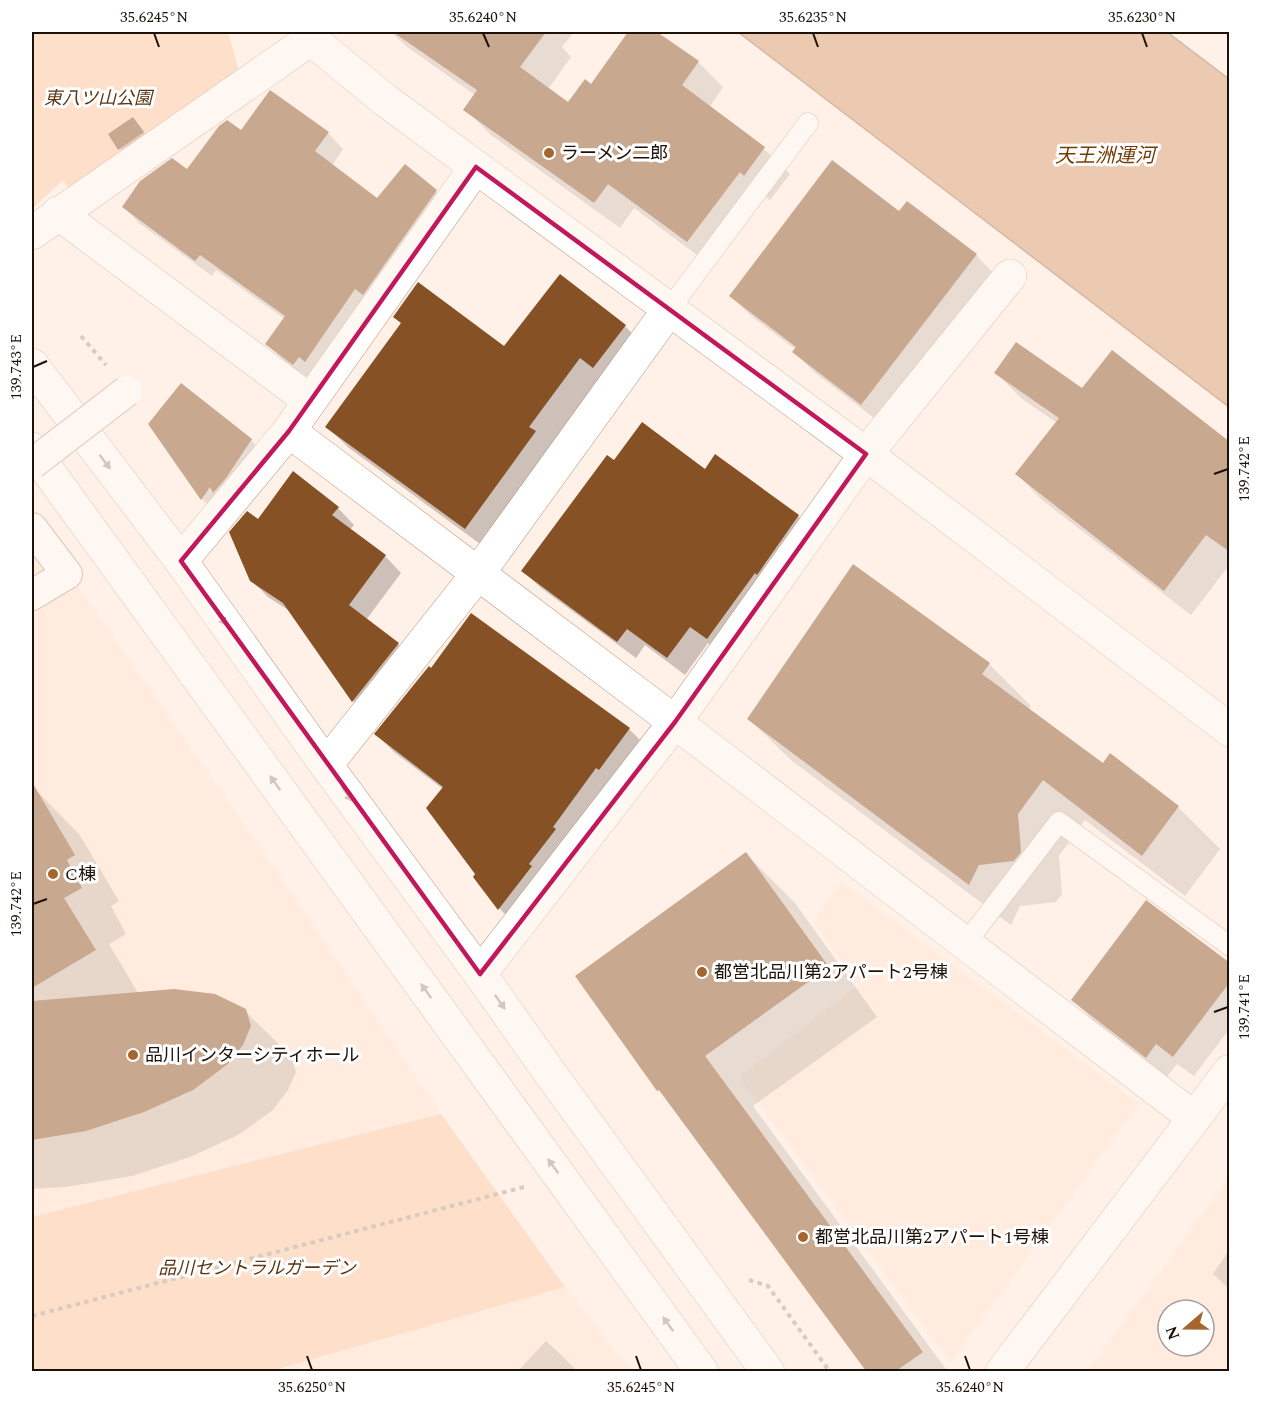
<svg xmlns="http://www.w3.org/2000/svg" width="1261" height="1403" viewBox="0 0 1261 1403" font-family="Spectral,'Noto Sans JP',serif">
	<rect width="100%" height="100%" fill="#fff1e7"/>
	<path fill="#fee6d4" fill-rule="evenodd" d="M32,524L74,581L262,850L441,1114L32,1217Z
		M841,882L1139,1103L951,1362L739,1077L859,985L813,922Z
		M1229,1178V1371H1088ZM1168,1310H1204V1346H1168Z
		M565,1287L631,1371L272,1372Z"/>
	<path fill="#fbcba7" d="M32,32H228L241,79L74,195L63,180L32,209Z
		M441,1114L565,1287L272,1371H32V1217Z"/>
	<path fill="#d59b6f" stroke="#9e7250" stroke-width="1.5" d="M738,32H1167L1229,79V407Z"/>
	<path fill="#0003" d="M391,32H574L562,47L571,57L548,89L569,104L592,86L629,32H654L698,62L723,87L709,108L764,149L790,174L770,200L766,197L713,267L634,208L620,228L491,135L465,109L475,95L406,46Z
		M133,119L149,139L126,156L110,135Z
		M241,132L328,133L343,149L332,166L377,200L436,191L452,206L310,379L283,360L267,344L285,319L216,270L212,276L139,223L124,207L188,171Z
		M899,213L976,255L996,276L882,424L814,372L794,352L795,349L751,316L731,296Z
		M402,324L505,348L625,326L646,348L487,549L349,448L327,427Z
		M996,373L1082,390L1230,443V564L1191,615L1042,500L1017,474L1057,423L1022,399Z
		M181,385L251,440L265,454L216,513L202,499L150,424Z
		M715,456L798,516L816,534L725,655L708,643L685,675L645,645L636,658L541,588L523,571L614,462L705,471Z
		M293,473L338,508L354,525L350,530L385,556L401,573L366,620L398,644L414,660L369,717L353,701L291,612L268,597L251,580L258,521Z
		M989,664L1031,706L1028,710L1103,765L1111,755L1178,807L1220,849L1185,896L1085,820L1059,856L1062,894L1056,902L1020,906L1011,925L791,760L749,719Z
		M629,729L646,746L516,925L500,909L474,877L477,874L443,789L394,752L377,735Z
		M32,786L79,834L119,901L111,906L126,934L109,944L138,993L245,1011L291,1056L296,1072L288,1090L273,1110L238,1135L190,1157L132,1176L66,1187L32,1189Z
		M746,854L795,903L877,1017L753,1106L948,1372H868L667,1098L658,1090Z
		M1230,965V1028L1194,1076L1177,1064L1167,1077L1093,1020L1073,1000Z
		M1230,1249V1290L1213,1274Z
		M546,1341L558,1352L578,1372H517Z"/>
	<path fill="#855125" d="M393,32H546L520,67L568,102L585,79L591,84L628,32H657L699,61L682,85L765,147L744,176L740,172L687,242L608,184L594,203L463,110L477,90Z
		M270,90L329,132L315,151L377,198L405,164L437,190L363,295L355,289L305,362L299,357L293,365L265,344L285,316L200,255L195,261L122,207L140,181L172,158L187,169L219,126L227,120L241,130Z
		M133,117L144,132L118,150L108,134Z
		M832,160L899,211L907,201L977,254L861,405L792,352L796,347L729,296Z
		M560,274L626,325L593,368L580,358L529,427L536,431L465,529L325,427L401,323L393,317L418,282L504,346Z
		M1016,342L1082,388L1112,350L1230,442V552L1206,535L1164,591L1015,474L1059,418L994,373Z
		M181,383L252,439L226,478L213,493L210,487L201,500L148,424Z
		M642,422L705,469L715,454L799,515L757,575L755,573L707,639L690,627L667,658L627,629L617,642L521,571L607,455L614,460Z
		M293,471L339,507L332,515L386,555L349,605L399,643L352,702L283,603L250,581L229,532L247,511L258,519Z
		M853,564L990,663L982,674L1103,763L1110,753L1179,806L1142,856L1043,780L1018,814L1021,852L1014,861L979,865L969,885L747,719Z
		M471,613L630,728L599,770L596,768L553,827L556,829L529,864L532,866L498,910L473,877L475,874L426,808L443,787L374,734L429,666L431,668Z
		M32,782L75,855L67,860L82,888L64,898L96,950L32,988Z
		M746,852L829,967L705,1056L923,1352L896,1371H866L659,1090L657,1091L575,976Z
		M1146,900L1230,963V982L1173,1057L1156,1044L1146,1058L1071,1000Z
		M174,989L215,994L246,1009L251,1026L243,1045L228,1064L193,1090L144,1112L86,1131L32,1140V1001Z"/>
	<g fill="none" stroke-linecap="round" stroke-linejoin="round">
		<defs>
			<path id="service" d="M670,308L808,123
				M965,944L1059,822L1230,946"/>
			<path id="pedestrian" d="M32,528L67,574L32,595"/>
			<path id="minor" d="M58,213L309,400
				M32,233L311,39
				M289,431L675,722L1194,1118
				M181,561L289,431L476,167
				M480,974L675,722L866,454L1010,276"/>
			<path id="tertiary" d="M306,32L311,39L385,100L866,454L1230,730
				M32,365L181,561L326,765L480,974L550,1073L768,1372
				M32,449L702,1372
				M326,765L477,575L670,308
				M1002,1372L1230,1071"/>
		</defs>
		<use href="#service" stroke="#b5967f" stroke-width="21"/>
		<use href="#pedestrian" stroke="#b5967f" stroke-width="32"/>
		<use href="#minor" stroke="#b5967f" stroke-width="34"/>
		<use href="#tertiary" stroke="#b5967f" stroke-width="34"/>
		<path stroke="#aa9d93" stroke-width="4" stroke-dasharray="4.5 4.5" stroke-linecap="butt" d="M81,336L106,365
			M749,1280L768,1286L830,1372
			M32,1316L524,1187"/>
		<use href="#service" stroke="#fff" stroke-width="20"/>
		<use href="#pedestrian" stroke="#fff" stroke-width="30"/>
		<use href="#minor" stroke="#fff" stroke-width="33"/>
		<use href="#tertiary" stroke="#fff" stroke-width="33"/>
		<defs>
			<path id="pedestrian-bridge" d="M32,464L127,391"/>
		</defs>
		<use href="#pedestrian-bridge" stroke="#b5967f" stroke-width="32" stroke-linecap="butt"/>
		<use href="#pedestrian-bridge" stroke="#fff" stroke-width="30"/>
	</g>
	<defs><path id="oneway-solid" d="M-6-.8H1V-3.2L6.5 0L1 3.2V.8H-6Z" transform="scale(1.5)"/></defs>
	<g fill="#999490">
		<use href="#oneway-solid" transform="translate(105 462) rotate(53)"/>
		<use href="#oneway-solid" transform="translate(221 618) rotate(55)"/>
		<use href="#oneway-solid" transform="translate(275 783) rotate(-126)"/>
		<use href="#oneway-solid" transform="translate(347 794) rotate(54)"/>
		<use href="#oneway-solid" transform="translate(426 991) rotate(-126)"/>
		<use href="#oneway-solid" transform="translate(500 1002) rotate(55)"/>
		<use href="#oneway-solid" transform="translate(553 1166) rotate(-126)"/>
		<use href="#oneway-solid" transform="translate(668 1324) rotate(-126)"/>
	</g>
	<path d="M0 0H1261V1403H0ZM476,167L866,454L675,722L480,974L181,561L289,431Z" fill="#fff1e7" fill-opacity=".55" fill-rule="evenodd"/>
	<path fill="none" stroke="#c2185b" stroke-width="4.5" stroke-linejoin="round" d="M476,167L866,454L675,722L480,974L181,561L289,431Z"/>
	<path fill="none" stroke="#1d1209" stroke-width="2" d="M154,33L159,47M483,33L489,47M813,33L818,47M1142,33L1147,47M33,367L47,361M1214,474L1228,469M33,904L47,899M1214,1012L1228,1007M307,1356L312,1370M636,1356L641,1370M965,1356L970,1370"/>
	<g fill="#a5652e" stroke="#fff" stroke-width="2">
		<circle cx="549" cy="153" r="6"/>
		<circle cx="53" cy="874" r="6"/>
		<circle cx="702" cy="972" r="6"/>
		<circle cx="133" cy="1055" r="6"/>
		<circle cx="803" cy="1237" r="6"/>
	</g>
	<g text-anchor="middle" dominant-baseline="central" stroke-width="6" stroke-linejoin="round" paint-order="stroke">
		<g font-size="18" font-style="italic" fill="#5c3614" stroke="#fff">
			<text x="98" y="98">東八ツ山公園</text>
			<text x="257" y="1268">品川セントラルガーデン</text>
		</g>
		<g font-size="18" fill="#1d1209" stroke="#fff" text-anchor="start">
			<text x="561" y="153">ラーメン二郎</text>
			<text x="65" y="874">C棟</text>
			<text x="714" y="972">都営北品川第2アパート2号棟</text>
			<text x="145" y="1055">品川インターシティホール</text>
			<text x="815" y="1237">都営北品川第2アパート1号棟</text>
		</g>
		<g font-size="20" font-style="italic" fill="#733d06" stroke="#fff">
			<text x="1105" y="156">天王洲運河</text>
		</g>
	</g>
	<rect width="1261" height="1403" fill="none" stroke="#ffffff" stroke-width="66"/>
	<g transform="translate(1186 1328) rotate(250)"><circle r="28" fill="#ffffff" stroke="#a5a09d" stroke-width="1.5"/>
	<path d="M0-4.5L10 22L0 15L-10 22Z" fill="#a5652e"/>
	<text y="-9" font-size="16" font-weight="bold" text-anchor="middle" fill="#1d1209">N</text>
	</g>
	<rect x="33" y="33" width="1195" height="1337" fill="none" stroke="#1d1209" stroke-width="2"/>
	<g font-size="15" text-anchor="middle" fill="#1d1209">
		<text x="154" y="22">35.6245°N</text>
		<text x="483" y="22">35.6240°N</text>
		<text x="813" y="22">35.6235°N</text>
		<text x="1142" y="22">35.6230°N</text>
		<text transform="translate(16 367) rotate(-90)" y="5">139.743°E</text>
		<text transform="translate(1244 469) rotate(-90)" y="5">139.742°E</text>
		<text transform="translate(16 904) rotate(-90)" y="5">139.742°E</text>
		<text transform="translate(1244 1007) rotate(-90)" y="5">139.741°E</text>
		<text x="312" y="1392">35.6250°N</text>
		<text x="641" y="1392">35.6245°N</text>
		<text x="970" y="1392">35.6240°N</text>
	</g>
</svg>
